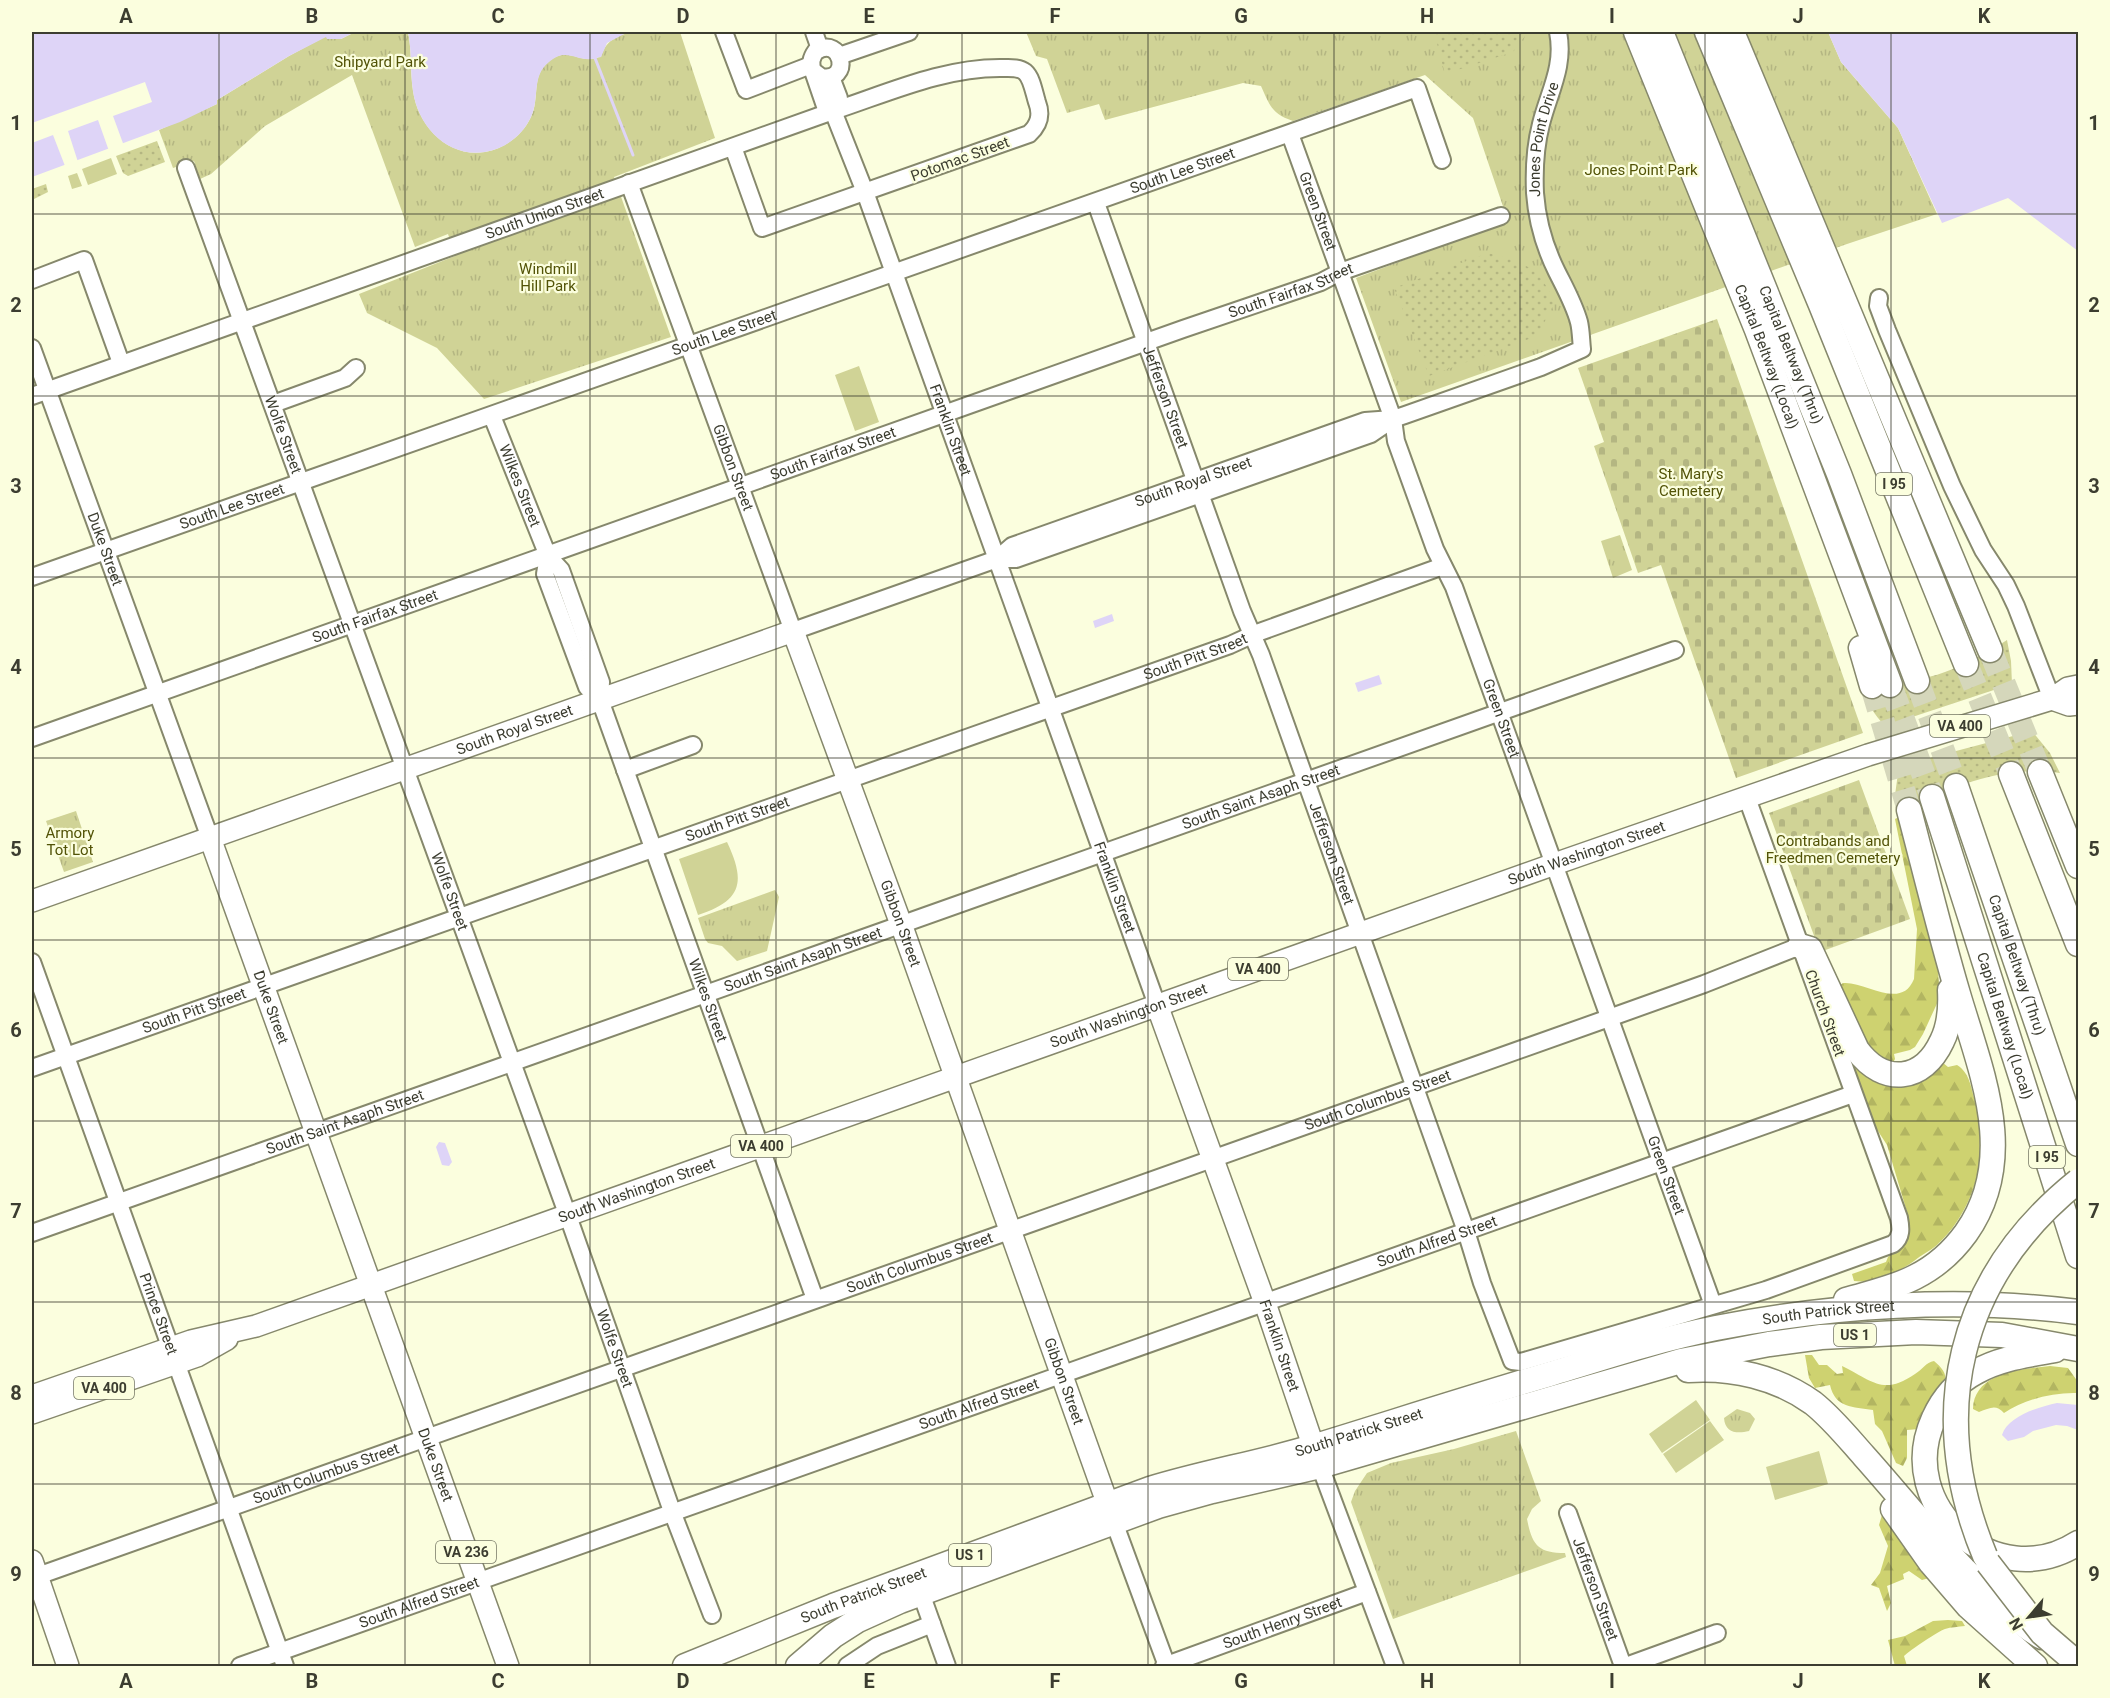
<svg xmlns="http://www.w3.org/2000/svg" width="2110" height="1698" viewBox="0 0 2110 1698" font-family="Roboto,sans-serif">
	<defs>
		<pattern id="forest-firs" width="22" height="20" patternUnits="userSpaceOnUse" patternTransform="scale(1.5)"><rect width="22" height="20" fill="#ced270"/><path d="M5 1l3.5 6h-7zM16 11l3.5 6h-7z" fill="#b2b561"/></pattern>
		<pattern id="cemetery-stones" width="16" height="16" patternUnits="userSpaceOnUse" patternTransform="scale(1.5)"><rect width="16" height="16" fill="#d0d396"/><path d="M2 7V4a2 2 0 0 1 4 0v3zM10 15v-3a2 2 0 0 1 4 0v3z" fill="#b4b682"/></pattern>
		<pattern id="park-tufts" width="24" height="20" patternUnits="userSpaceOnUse" patternTransform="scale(1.5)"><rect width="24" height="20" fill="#d0d396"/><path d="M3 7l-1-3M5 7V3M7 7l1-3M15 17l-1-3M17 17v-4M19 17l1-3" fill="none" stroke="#b4b682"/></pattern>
		<pattern id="garden-dots" width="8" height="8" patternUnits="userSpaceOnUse" patternTransform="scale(1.5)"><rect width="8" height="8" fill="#d0d396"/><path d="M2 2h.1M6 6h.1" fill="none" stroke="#b4b682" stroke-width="1.8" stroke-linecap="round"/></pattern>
	</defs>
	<rect width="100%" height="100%" fill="#fbfede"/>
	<path fill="#d0d396" d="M111,158L117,174L88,185L82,169Z
		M77,173L82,186L72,189L68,176Z
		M859,366L879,422L855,431L835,375Z
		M727,842C746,882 742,901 698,915L679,859Z
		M1696,1400L1710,1420L1662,1453L1649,1434Z
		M1710,1421L1724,1440L1676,1473L1663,1454Z
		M1819,1451L1828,1484L1775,1500L1766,1467Z"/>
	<path fill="url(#forest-firs)" d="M1899,817L1938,971L1940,997L1923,1034L1915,1047L1910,1050L1894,1054L1895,1059L1892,1065L1875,1060L1839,986L1843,983C1866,981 1901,1011 1914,979L1917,929L1895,819Z
		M1849,1062L1857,1068L1942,1062L1948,1067L1957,1065C1970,1073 1971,1088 1975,1101C1990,1152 1976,1209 1937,1245C1930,1251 1921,1255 1914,1261C1897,1273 1875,1284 1854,1281L1852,1274L1886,1262L1888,1257L1904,1244L1908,1227L1907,1212L1887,1145L1876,1128Z
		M1805,1355H1812L1819,1365H1827L1837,1374L1843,1373L1842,1366C1873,1381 1883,1396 1915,1374C1922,1370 1926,1362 1934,1361C1942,1368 1946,1372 1946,1383L1919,1429L1907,1430V1458L1903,1466L1896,1463L1882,1431L1875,1424L1873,1410C1853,1407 1835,1408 1830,1385L1815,1388L1809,1378Z
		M2050,1366L2068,1368L2078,1382V1393C2054,1392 2025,1399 2004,1413C1996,1404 1990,1408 1979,1412L1973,1409C1974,1372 2022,1369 2050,1366Z
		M1882,1515L1929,1578L1922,1580L1909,1571L1903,1574L1904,1579L1887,1586L1891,1603L1887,1611L1879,1588L1871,1585L1880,1573L1888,1546L1879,1525Z
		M1948,1620L1962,1621L1965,1626C1958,1627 1951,1627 1945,1629C1940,1630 1909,1651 1904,1656L1907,1666H1895L1888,1640L1905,1636L1933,1621Z"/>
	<path fill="url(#cemetery-stones)" d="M1717,319L1863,733L1736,778L1661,565L1638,573L1594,446L1604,442L1578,368Z
		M1859,780L1910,919L1820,952L1769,813Z"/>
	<path fill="url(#park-tufts)" d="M355,32H408C412,51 410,71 413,91C418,126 448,158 485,152C505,148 522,136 531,117C540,99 531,76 548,62C566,47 575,60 592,59C595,59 598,57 601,57C609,24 654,32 680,32L715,138L614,177L671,337L484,399L437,348L367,313L359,294L455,256L448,234L415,247L352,75L265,126L211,174L200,179L194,161L173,168L159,130L217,104V100L289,56L326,36L328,39H341Z
		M1026,32H1828L1841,62L1898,128L1937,214L1847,244L1401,402L1356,278L1508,221L1473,118L1425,75L1293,121C1272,114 1270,106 1261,86L1243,83L1105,120L1099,104L1067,113L1047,59L1036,56Z
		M1620,535L1632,570L1613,578L1601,541Z
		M76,811L93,862L64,872L46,821Z
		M775,890L779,897L767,951L737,961L722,946L708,943L705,939L698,918Z
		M1737,1409L1750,1413L1755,1419L1749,1431C1737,1434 1725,1433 1724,1418Z
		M1516,1431L1541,1501L1532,1509L1527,1519C1532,1545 1538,1553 1565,1553L1566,1557L1393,1619L1351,1502L1355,1491L1367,1473L1391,1463L1454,1449Z"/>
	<path fill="url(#garden-dots)" d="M1434,32H1528L1513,52L1445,74Z
		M157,141L165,162L128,176L123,173L116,156Z
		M46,184L48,192L32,200V189Z
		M1488,253C1525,263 1537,265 1555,302L1537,336L1429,376L1394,288Z
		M2007,640L2011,661L2012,684L1885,726C1874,714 1866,702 1860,686C1921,684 1956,673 2007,640Z
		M2032,731L2050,753L2060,773C2002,765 1947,786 1899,817L1895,795L1899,766Z"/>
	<path fill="#ded4f7" d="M32,32H355L341,39H327L326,37L289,56L217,100V104L180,122L32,177Z
		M408,32H628L607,43L601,57C598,57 595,59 592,59C575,61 566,47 549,62C531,76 540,99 531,117C522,136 506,148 485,152C448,158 418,127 413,91C410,71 412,51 408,32Z
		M1828,32H2078V251L2008,198L1942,223L1898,128L1841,62Z
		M1112,614L1114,621L1095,628L1093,621Z
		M1379,675L1382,684L1358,692L1355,683Z
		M439,1142L445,1143L452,1162L449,1166L442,1165L436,1147Z
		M2057,1403L2078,1405V1430L2067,1426L2056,1425L2033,1431L2024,1437L2008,1441L2002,1435C2008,1416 2039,1407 2057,1403Z"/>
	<path fill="#fbfede" d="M145,82L152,102L113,116L124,146L109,151L98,120L68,131L78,162L65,166L53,135L32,143V123Z"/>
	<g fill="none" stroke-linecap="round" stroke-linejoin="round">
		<path stroke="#ded4f7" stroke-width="3" d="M595,58L633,155"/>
		<path stroke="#d5d7bb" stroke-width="24" stroke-dasharray="24 12" stroke-linecap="butt" d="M1990,650L2040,772
			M1966,664L2011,774
			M1917,681L1956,786
			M1890,685L1932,797
			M1872,686L1909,810"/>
		<defs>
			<g id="minor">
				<path d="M724,32L746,90L811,65"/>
				<path d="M814,32L820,49"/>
				<path d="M839,56L909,32"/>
				<path d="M813,71L821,77C852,83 843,35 816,51C811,58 810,63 813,71L825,106L833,111L839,98L831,77"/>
				<path id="s1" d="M833,111L865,192L1157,1005"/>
				<path id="s2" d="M1290,134L1393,419L1396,441L1435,549L1454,587L1713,1305"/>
				<path id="s3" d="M186,168L568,1216L673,1514L712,1615"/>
				<path id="s4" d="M629,183L793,631L997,559H1016L1371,434L1393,419"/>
				<path id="s5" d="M1096,203L1242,611L1261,655L1466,1231L1482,1283L1512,1361L1521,1362L1766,1290L1893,1244C1902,1237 1901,1228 1899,1218L1747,798"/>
				<path d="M32,280L84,260L121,363"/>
				<path d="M1879,298L1878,306L1887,330L1952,486L1983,550L2006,585L2016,606L2052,699"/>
				<path id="s6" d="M32,348L210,838"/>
				<path id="s7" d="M32,396L833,111C888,93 944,67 1003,68C1009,68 1019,67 1025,72C1032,78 1034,93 1037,102C1042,115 1039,125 1029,134L762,228L733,147"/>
				<path d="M273,404L345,378L356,368"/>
				<path id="s8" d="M492,416L548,556L561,570L601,682L600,700L815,1299"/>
				<path d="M548,556L545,574L587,687L600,700"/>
				<path id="s9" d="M997,559L1012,546L1365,421L1393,419L1405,415L1541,367L1582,349C1581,340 1581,330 1579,322C1574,304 1565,288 1557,272C1545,248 1537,220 1535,193C1534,170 1535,147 1541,124C1549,92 1565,66 1558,32"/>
				<path id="s10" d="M32,577L1417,88L1442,160"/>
				<path id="s11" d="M32,738L1183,329L1321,282L1340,272L1501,216"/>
				<path d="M625,770L693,745"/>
				<path id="s12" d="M32,962L285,1666"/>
				<path id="s13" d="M32,1068L1230,645L1254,634L1443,566"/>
				<path id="s14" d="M32,1233L1675,650"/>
				<path d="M1320,1466L1395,1666"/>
				<path id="s15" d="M1568,1513L1623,1666"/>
				<path d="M1114,1522L1167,1666"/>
				<path id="s16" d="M32,1578L1609,1018L1704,984L1800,946"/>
				<path d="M918,1585L947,1666"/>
				<path id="s17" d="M240,1666L1853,1094"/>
				<path d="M847,1666L877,1646L932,1624"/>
				<path id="s18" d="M1164,1666L1367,1592"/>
				<path d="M1626,1666L1717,1633"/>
			</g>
			<g id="major">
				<path d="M2052,699L2069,705L2078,704"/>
				<path id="s19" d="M210,838L508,1666"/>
				<path id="s20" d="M32,901L793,631L901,924L1113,1519"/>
				<path id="s21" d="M1157,1005L1265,1303L1319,1463"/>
				<path id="s22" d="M32,1396L191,1341L256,1326L1566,860L1868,755L2052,699L2068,688L2078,686"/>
				<path d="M32,1413L197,1356L227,1339"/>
				<path d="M32,1561L68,1666"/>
			</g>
			<g id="highway">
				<path id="s23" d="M1636,32L1757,330L1890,685"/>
				<path id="s24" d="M1661,32L1839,474L1917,681"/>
				<path d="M1707,32L1821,305L1966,664"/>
				<path d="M1732,32L1990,650"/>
				<path d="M1861,648L1872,686"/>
				<path d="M2040,772L2078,866"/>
				<path d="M2011,774L2078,944"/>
				<path id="s25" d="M1956,786L2078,1144"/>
				<path id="s26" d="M1932,797L2078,1256"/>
				<path d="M1800,946L1810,949L1857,1050C1884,1086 1923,1082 1942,1041C1950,1025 1951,1008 1950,990"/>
				<path d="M1846,1300C1869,1293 1894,1288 1915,1277C1935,1267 1953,1251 1966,1233C2019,1158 1981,1072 1958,994C1940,933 1925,871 1909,810"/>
				<path d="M2055,1350C2029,1355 2000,1358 1976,1372C1957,1382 1943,1398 1934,1418C1893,1507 1996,1596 2078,1543"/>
				<path d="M1688,1370C1732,1367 1777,1377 1813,1403C1832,1418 1848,1438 1864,1456C1907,1504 1947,1557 1996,1600C2010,1614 2025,1627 2042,1637"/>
				<path d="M1893,1509L1931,1563L1968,1606L2035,1666"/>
				<path id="s27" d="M685,1666L833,1606L1150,1489C1205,1472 1261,1463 1316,1446C1394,1422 1472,1397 1550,1374C1605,1357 1660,1339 1716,1328C1832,1305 1961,1297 2078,1312"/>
				<path d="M798,1666L833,1636L858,1620L900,1601L1158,1506L1212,1491L1320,1466L1681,1361L1769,1344L1821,1337L1916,1332L2002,1335L2078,1349"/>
			</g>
		</defs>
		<use href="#minor" stroke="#86886c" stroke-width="20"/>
		<use href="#major" stroke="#86886c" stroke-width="24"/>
		<use href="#highway" stroke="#86886c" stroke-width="27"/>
		<use href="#minor" stroke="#fff" stroke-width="16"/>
		<use href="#major" stroke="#fff" stroke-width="21"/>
		<use href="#highway" stroke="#fff" stroke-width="24"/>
		<defs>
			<path id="highway-bridge" d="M1985,1556C1926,1414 1957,1278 2078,1181
				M1988,1563L2042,1633L2078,1664"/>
		</defs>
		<use href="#highway-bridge" stroke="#86886c" stroke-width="27" stroke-linecap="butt"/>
		<use href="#highway-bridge" stroke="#fff" stroke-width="24"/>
	</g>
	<path fill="none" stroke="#3c3d30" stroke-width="1.5" stroke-opacity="0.55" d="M219,32V1666M405,32V1666M590,32V1666M776,32V1666M962,32V1666M1148,32V1666M1334,32V1666M1520,32V1666M1705,32V1666M1891,32V1666M32,214H2078M32,396H2078M32,577H2078M32,758H2078M32,940H2078M32,1121H2078M32,1302H2078M32,1484H2078"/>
	<g text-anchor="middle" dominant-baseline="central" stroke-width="4.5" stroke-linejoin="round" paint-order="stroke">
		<g fill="#fbfede" stroke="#757764" stroke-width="1.5">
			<rect x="1876" y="473" width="36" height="22" rx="4.5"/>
			<rect x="1930" y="715" width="60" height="22" rx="4.5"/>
			<rect x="1228" y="958" width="60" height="22" rx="4.5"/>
			<rect x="731" y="1135" width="60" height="22" rx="4.5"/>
			<rect x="2029" y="1146" width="36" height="22" rx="4.5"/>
			<rect x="1834" y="1324" width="42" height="22" rx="4.5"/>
			<rect x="74" y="1377" width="60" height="22" rx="4.5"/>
			<rect x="436" y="1541" width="60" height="22" rx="4.5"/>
			<rect x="949" y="1544" width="42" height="22" rx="4.5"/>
		</g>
		<g font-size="14" font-weight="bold" fill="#3c3d30">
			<text x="1894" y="484">I 95</text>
			<text x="1960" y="726">VA 400</text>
			<text x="1258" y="969">VA 400</text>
			<text x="761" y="1146">VA 400</text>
			<text x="2047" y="1157">I 95</text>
			<text x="1855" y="1335">US 1</text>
			<text x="104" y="1388">VA 400</text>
			<text x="466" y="1552">VA 236</text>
			<text x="970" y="1555">US 1</text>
		</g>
		<g font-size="15" fill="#525307" stroke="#fbfede">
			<text x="380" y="62">Shipyard Park</text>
			<text x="1641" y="170">Jones Point Park</text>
			<text x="548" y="269">Windmill<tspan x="548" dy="17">Hill Park</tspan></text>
			<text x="1691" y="474">St. Mary's<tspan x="1691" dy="17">Cemetery</tspan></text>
			<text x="70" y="833">Armory<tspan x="70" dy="17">Tot Lot</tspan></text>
			<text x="1833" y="841">Contrabands and<tspan x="1833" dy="17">Freedmen Cemetery</tspan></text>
		</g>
		<g font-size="15" fill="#3c3d30" stroke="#fbfede">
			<text stroke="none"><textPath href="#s9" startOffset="843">Jones Point Drive</textPath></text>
			<text transform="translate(960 159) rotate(-20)">Potomac Street</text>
			<text stroke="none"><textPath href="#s10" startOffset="1220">South Lee Street</textPath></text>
			<text stroke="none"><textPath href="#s2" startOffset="82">Green Street</textPath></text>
			<text stroke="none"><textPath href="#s7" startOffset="544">South Union Street</textPath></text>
			<text stroke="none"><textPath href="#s11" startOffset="1336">South Fairfax Street</textPath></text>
			<text stroke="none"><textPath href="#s10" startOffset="734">South Lee Street</textPath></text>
			<text stroke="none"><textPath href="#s24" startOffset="348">Capital Beltway (Thru)</textPath></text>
			<text stroke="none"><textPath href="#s23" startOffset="350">Capital Beltway (Local)</textPath></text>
			<text stroke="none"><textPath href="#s5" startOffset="206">Jefferson Street</textPath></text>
			<text stroke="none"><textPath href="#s1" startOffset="340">Franklin Street</textPath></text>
			<text stroke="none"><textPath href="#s3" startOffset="284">Wolfe Street</textPath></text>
			<text stroke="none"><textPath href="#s11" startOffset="850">South Fairfax Street</textPath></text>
			<text stroke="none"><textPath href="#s4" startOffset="303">Gibbon Street</textPath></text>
			<text stroke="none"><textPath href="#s9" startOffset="212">South Royal Street</textPath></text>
			<text stroke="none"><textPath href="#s8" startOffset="75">Wilkes Street</textPath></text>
			<text stroke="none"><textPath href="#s10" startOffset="212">South Lee Street</textPath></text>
			<text stroke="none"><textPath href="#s6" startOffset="214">Duke Street</textPath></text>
			<text stroke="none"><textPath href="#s11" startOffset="364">South Fairfax Street</textPath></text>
			<text stroke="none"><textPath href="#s13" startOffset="1234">South Pitt Street</textPath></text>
			<text stroke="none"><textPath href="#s2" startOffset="622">Green Street</textPath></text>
			<text stroke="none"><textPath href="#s20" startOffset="512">South Royal Street</textPath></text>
			<text stroke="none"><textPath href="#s14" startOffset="1304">South Saint Asaph Street</textPath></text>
			<text stroke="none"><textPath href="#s13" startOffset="748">South Pitt Street</textPath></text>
			<text stroke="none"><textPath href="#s5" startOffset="692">Jefferson Street</textPath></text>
			<text stroke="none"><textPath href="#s22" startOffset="1647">South Washington Street</textPath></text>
			<text stroke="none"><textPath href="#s1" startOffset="826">Franklin Street</textPath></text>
			<text stroke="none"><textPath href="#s3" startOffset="770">Wolfe Street</textPath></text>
			<text stroke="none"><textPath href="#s20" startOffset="1119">Gibbon Street</textPath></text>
			<text stroke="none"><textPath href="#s14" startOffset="818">South Saint Asaph Street</textPath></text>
			<text stroke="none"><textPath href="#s25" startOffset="189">Capital Beltway (Thru)</textPath></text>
			<text stroke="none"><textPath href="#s8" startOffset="626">Wilkes Street</textPath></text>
			<text stroke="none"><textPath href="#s19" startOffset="180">Duke Street</textPath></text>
			<text stroke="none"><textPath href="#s13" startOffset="172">South Pitt Street</textPath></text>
			<text transform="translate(1825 1013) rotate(70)">Church Street</text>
			<text stroke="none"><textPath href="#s22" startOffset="1161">South Washington Street</textPath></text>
			<text stroke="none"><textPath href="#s26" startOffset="240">Capital Beltway (Local)</textPath></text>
			<text stroke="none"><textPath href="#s16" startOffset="1428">South Columbus Street</textPath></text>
			<text stroke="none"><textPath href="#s14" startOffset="332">South Saint Asaph Street</textPath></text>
			<text stroke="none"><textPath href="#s2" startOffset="1108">Green Street</textPath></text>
			<text stroke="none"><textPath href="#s22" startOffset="639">South Washington Street</textPath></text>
			<text stroke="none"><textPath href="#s17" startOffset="1270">South Alfred Street</textPath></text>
			<text stroke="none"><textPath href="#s16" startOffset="942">South Columbus Street</textPath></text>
			<text stroke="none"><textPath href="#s12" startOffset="374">Prince Street</textPath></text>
			<text stroke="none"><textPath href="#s27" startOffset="1200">South Patrick Street</textPath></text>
			<text stroke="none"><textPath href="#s21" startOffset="362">Franklin Street</textPath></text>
			<text stroke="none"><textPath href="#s3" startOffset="1256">Wolfe Street</textPath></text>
			<text stroke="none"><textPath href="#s20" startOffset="1605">Gibbon Street</textPath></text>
			<text stroke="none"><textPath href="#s17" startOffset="784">South Alfred Street</textPath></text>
			<text stroke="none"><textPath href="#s27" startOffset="714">South Patrick Street</textPath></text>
			<text stroke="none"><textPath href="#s19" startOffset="666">Duke Street</textPath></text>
			<text stroke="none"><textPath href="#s16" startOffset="312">South Columbus Street</textPath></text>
			<text stroke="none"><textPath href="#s15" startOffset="81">Jefferson Street</textPath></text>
			<text stroke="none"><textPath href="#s27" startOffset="192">South Patrick Street</textPath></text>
			<text stroke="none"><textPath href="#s17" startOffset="190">South Alfred Street</textPath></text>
			<text stroke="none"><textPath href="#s18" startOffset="126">South Henry Street</textPath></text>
		</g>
	</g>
	<rect width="2110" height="1698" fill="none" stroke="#fbfede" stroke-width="66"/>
	<g transform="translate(2029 1617) rotate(241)" stroke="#fbfede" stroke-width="4.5" paint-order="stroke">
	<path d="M0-4.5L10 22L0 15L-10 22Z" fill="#3c3d30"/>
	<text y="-9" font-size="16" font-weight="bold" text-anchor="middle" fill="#3c3d30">N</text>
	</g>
	<rect x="33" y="33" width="2044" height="1632" fill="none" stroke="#3c3d30" stroke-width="2"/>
	<g font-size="20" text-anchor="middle" font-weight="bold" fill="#3c3d30">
		<text x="126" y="23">A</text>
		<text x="312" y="23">B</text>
		<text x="498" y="23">C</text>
		<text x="683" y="23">D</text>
		<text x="869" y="23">E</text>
		<text x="1055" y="23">F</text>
		<text x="1241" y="23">G</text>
		<text x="1427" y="23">H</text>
		<text x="1612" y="23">I</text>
		<text x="1798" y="23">J</text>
		<text x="1984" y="23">K</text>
		<text x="16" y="130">1</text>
		<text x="2094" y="130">1</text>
		<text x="16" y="312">2</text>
		<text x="2094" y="312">2</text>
		<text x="16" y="493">3</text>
		<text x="2094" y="493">3</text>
		<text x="16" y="674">4</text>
		<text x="2094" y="674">4</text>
		<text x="16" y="856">5</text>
		<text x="2094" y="856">5</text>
		<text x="16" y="1037">6</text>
		<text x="2094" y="1037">6</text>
		<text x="16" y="1218">7</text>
		<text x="2094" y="1218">7</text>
		<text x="16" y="1400">8</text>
		<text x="2094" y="1400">8</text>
		<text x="16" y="1581">9</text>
		<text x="2094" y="1581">9</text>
		<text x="126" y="1688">A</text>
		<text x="312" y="1688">B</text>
		<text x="498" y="1688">C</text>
		<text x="683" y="1688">D</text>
		<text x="869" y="1688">E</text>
		<text x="1055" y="1688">F</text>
		<text x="1241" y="1688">G</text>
		<text x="1427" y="1688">H</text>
		<text x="1612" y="1688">I</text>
		<text x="1798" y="1688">J</text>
		<text x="1984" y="1688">K</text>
	</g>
</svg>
